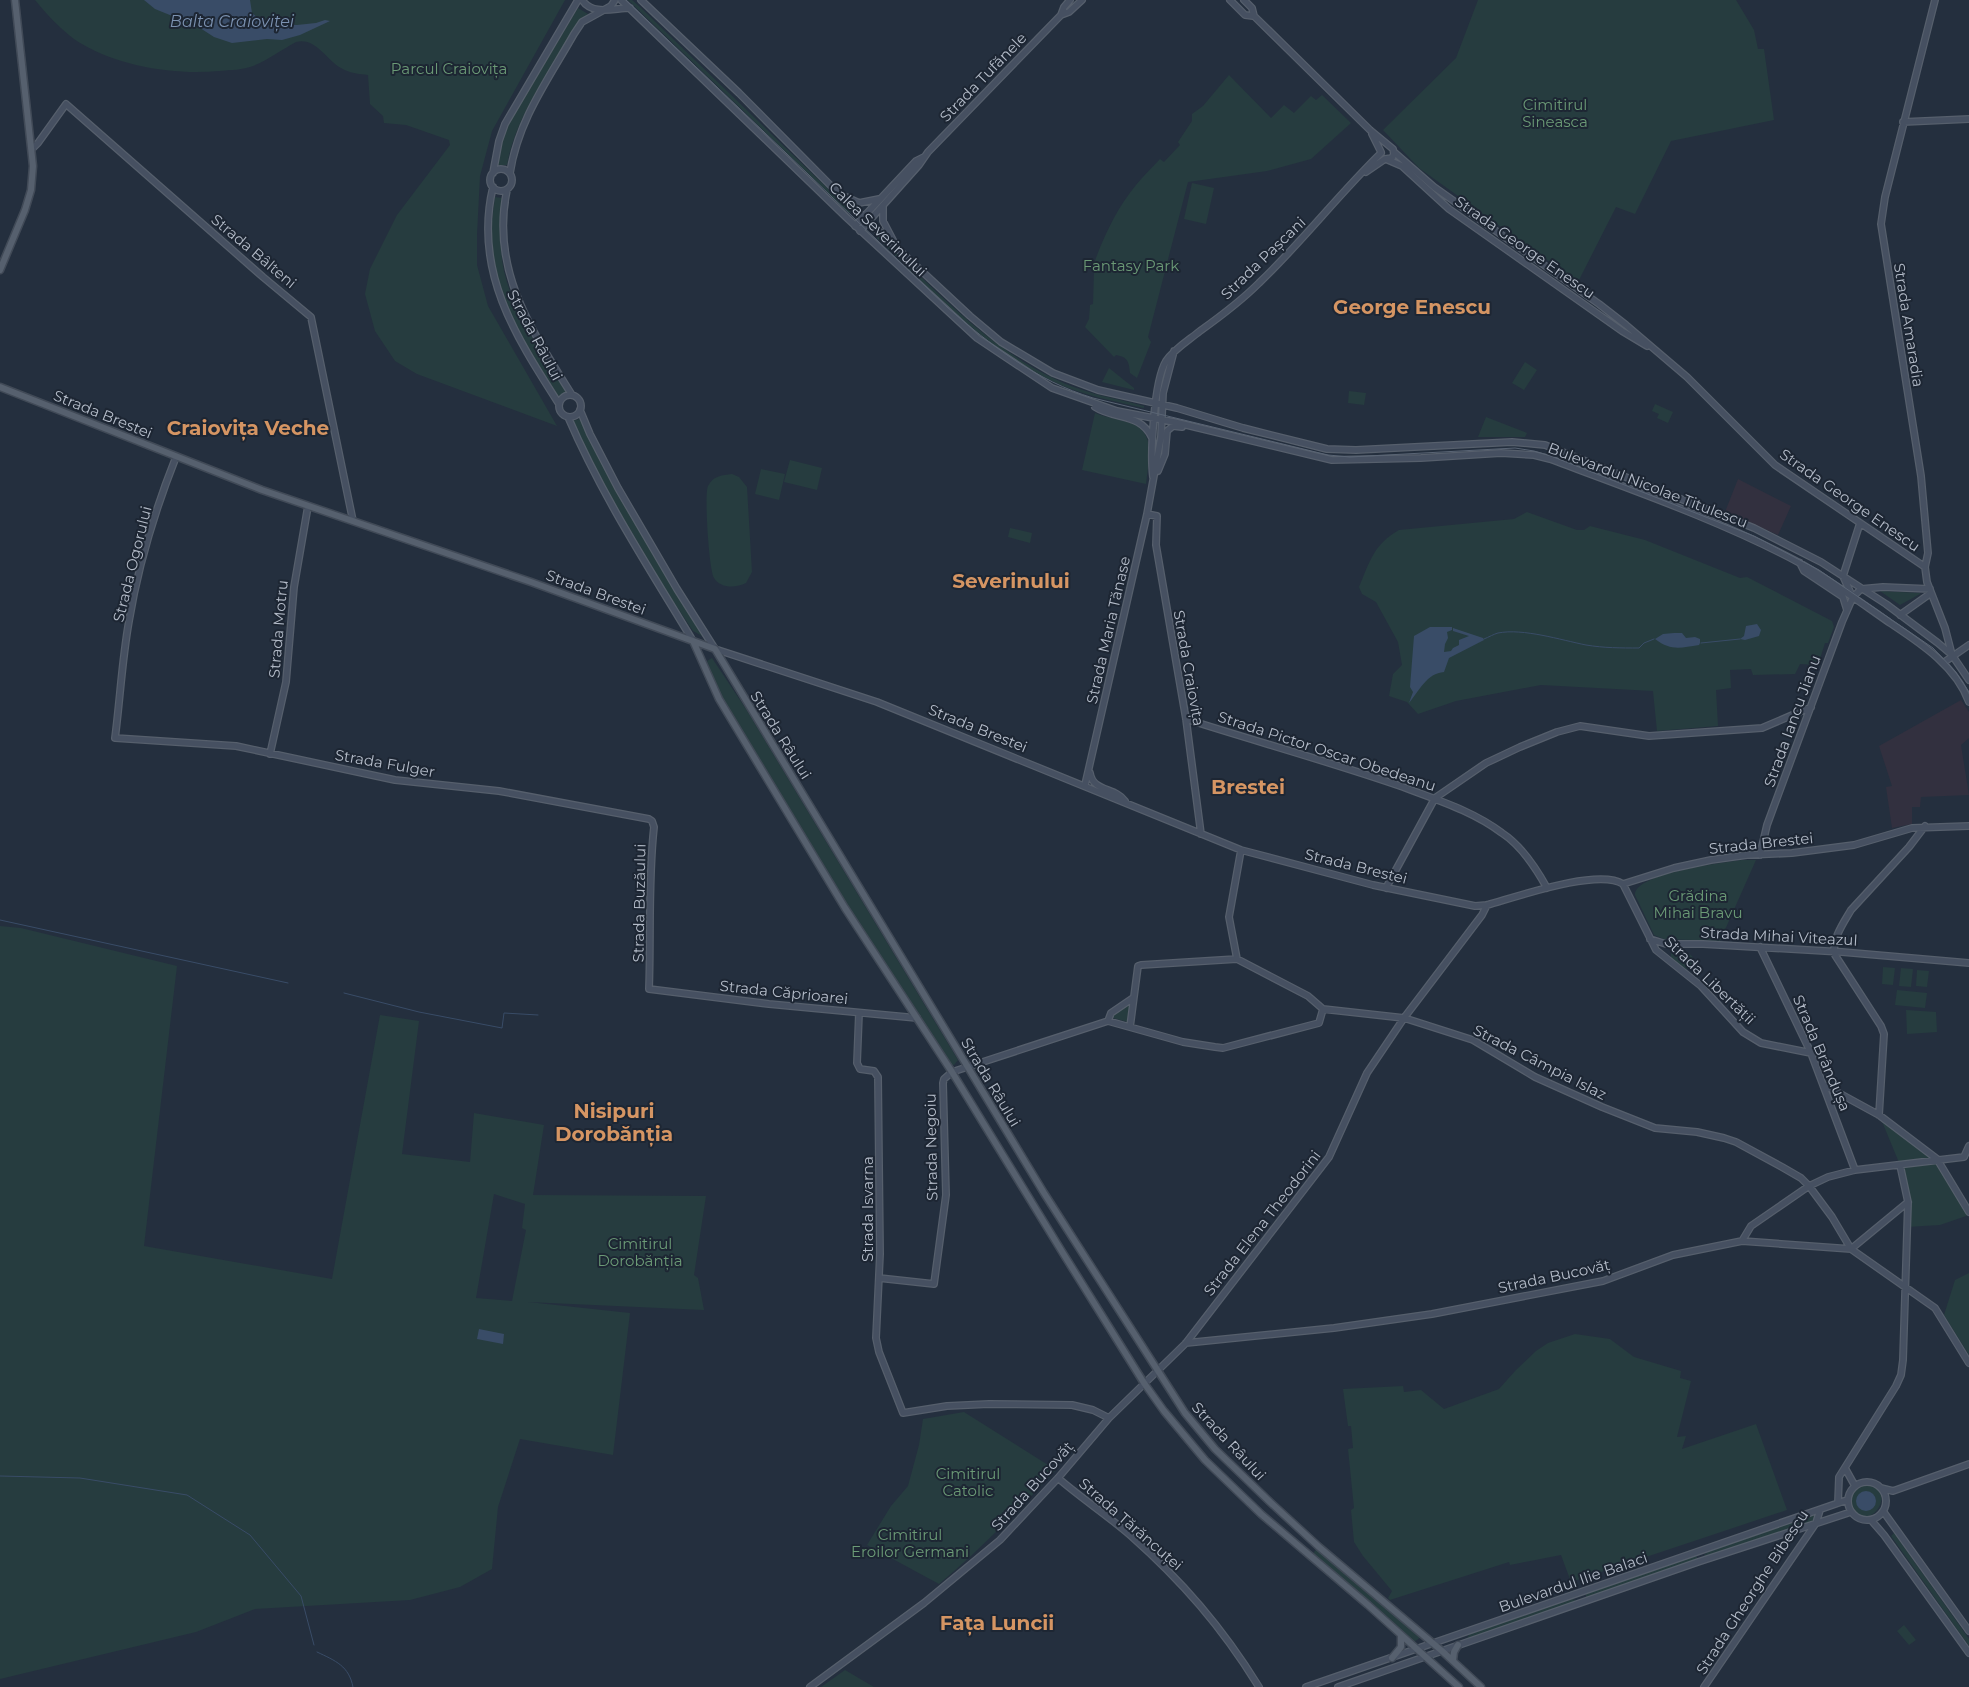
<svg xmlns="http://www.w3.org/2000/svg" width="1969" height="1687" viewBox="0 0 1969 1687" font-family="Montserrat,sans-serif">
	<rect width="100%" height="100%" fill="#242f3e"/>
	<path fill="#32303f" d="M1738,479L1791,506L1778,535L1725,512Z
		M1961,700L1969,712V738L1961,745L1969,795L1921,797L1920,807H1912V824L1892,828L1886,787L1892,786L1879,746Z"/>
	<path fill="#263c3f" fill-rule="evenodd" d="M35,0H565L492,131L480,176L477,235V265L488,306L557,426L417,374L395,361L375,331L365,294L370,269L397,215L450,145L449,140L406,125L384,123L383,116L370,104L368,75C359,74 349,73 341,68C326,60 316,37 296,42C281,50 268,60 253,66C243,70 230,70 219,71C175,75 121,67 82,44C66,35 47,15 35,0Z
		M628,0H632L639,6L851,211L849,213Z
		M1478,0H1736L1754,30L1758,49H1764L1774,120L1671,141L1635,214L1616,207L1578,282L1419,168L1383,130L1456,58Z
		M578,8L588,14L580,21L572,33C548,74 515,118 507,165H497L502,138L514,114Z
		M1229,75L1271,118L1284,105L1294,113L1311,96L1316,100L1322,95L1351,123L1311,159L1267,171L1188,182L1148,337L1151,342L1137,378L1130,373C1129,362 1128,357 1116,355L1114,357L1085,327L1089,319L1090,305L1093,304L1094,270L1092,269C1102,240 1116,209 1136,185C1143,176 1152,168 1160,159L1164,162L1180,145L1178,142L1192,121V114L1203,106Z
		M1192,183L1214,188L1206,224L1184,219Z
		M495,197L502,198C500,222 499,247 504,271C514,315 543,354 566,392L557,397C529,350 496,303 491,247C490,231 493,213 495,197Z
		M879,236C933,288 985,345 1053,378C1082,393 1114,398 1144,406V408C1113,401 1081,395 1052,381C984,348 931,290 877,238Z
		M1525,362L1537,370L1524,390L1512,383Z
		M1109,368L1134,388V390L1102,382Z
		M1349,391L1366,393L1364,405L1348,403Z
		M1655,404L1673,412L1668,423L1657,418L1659,414L1652,411Z
		M1095,413C1107,418 1121,419 1133,424C1157,435 1148,463 1146,484L1082,470Z
		M1486,417L1527,433L1525,437H1478Z
		M580,419L615,488L704,637L693,631L669,595L608,492L571,421Z
		M790,460L822,468L817,490L784,482Z
		M761,469L785,474L779,500L755,494Z
		M732,474L739,477L747,487L752,572L746,583C736,588 721,589 714,578C709,570 704,494 708,486C713,476 722,475 732,474Z
		M1527,512L1577,530H1584L1590,526L1645,540L1740,578L1747,577L1832,621L1834,627L1828,643H1825L1818,665L1800,664L1795,674L1753,675L1751,669L1730,670L1731,688L1716,690L1718,726L1657,731L1653,691L1541,685L1456,701L1418,714L1407,702L1389,696L1393,674L1402,665L1398,642L1376,602L1362,594L1359,587C1370,561 1374,544 1399,530L1514,519Z
		M1010,528L1032,533L1030,543L1008,537Z
		M1880,591L1920,593V594L1900,605Z
		M712,658L746,709L958,1060L954,1065L949,1064L862,929L717,690L707,661Z
		M1741,860H1756L1720,941L1664,939L1654,935L1635,895C1635,873 1722,863 1741,860Z
		M0,926L21,928L177,966L144,1246L332,1279L380,1015L419,1021L402,1154L470,1162L474,1113L544,1125L533,1195L706,1196L694,1275L698,1278L704,1310L528,1302L630,1313L613,1455L520,1439L498,1507L492,1569L460,1587L410,1600L255,1609L196,1632L0,1679ZM494,1194L525,1204L522,1228L526,1230L512,1301L476,1298Z
		M1676,951C1687,950 1696,955 1695,967L1686,969L1671,959V953Z
		M1883,967L1895,968L1893,985L1882,984Z
		M1901,968L1913,969L1911,987L1899,986Z
		M1917,970L1929,971L1927,987L1916,986Z
		M1897,990L1927,993L1925,1008L1895,1005Z
		M1127,1005L1130,1007L1128,1022L1113,1018L1112,1014Z
		M1906,1010L1936,1012L1937,1032L1907,1034Z
		M1881,1119L1937,1159L1969,1215L1940,1225L1907,1227L1908,1202L1900,1165Z
		M1969,1273V1355L1944,1315L1955,1280Z
		M1575,1334L1610,1339L1634,1357L1681,1371L1680,1378L1691,1381L1677,1437L1686,1436L1682,1449L1756,1424L1787,1510L1571,1582L1561,1555L1510,1565L1509,1562L1390,1600L1388,1598L1392,1591L1363,1556L1354,1542L1351,1510L1354,1508L1348,1449L1353,1448L1351,1426H1348L1343,1389L1403,1386L1404,1392L1421,1390L1444,1409L1499,1389L1516,1370L1536,1351L1548,1343Z
		M964,1412L1056,1470C1018,1510 981,1549 939,1584L867,1545L891,1506L908,1486L919,1445L923,1419Z
		M1864,1485C1900,1487 1872,1533 1854,1510C1847,1499 1854,1489 1864,1485Z
		M1813,1515L1816,1516L1815,1520L1706,1557L1704,1555L1708,1552Z
		M1894,1533L1969,1639V1646L1891,1536Z
		M1317,1548L1421,1637L1414,1642L1312,1555Z
		M1695,1556L1697,1557V1560L1587,1598L1586,1597V1594Z
		M1573,1599L1576,1601L1575,1603L1446,1646L1467,1638L1470,1634Z
		M1904,1625L1916,1640L1909,1645L1897,1631Z
		M845,1670L874,1687H821Z"/>
	<path fill="#394c67" d="M144,0H250L252,13L264,23L277,24L297,25L316,23L325,20L330,21L300,35L282,40L267,39L232,43L214,37L197,26L155,9Z
		M1757,624L1761,630L1759,636L1745,640L1740,639L1744,636L1746,626Z
		M1430,627H1452V630L1447,632L1448,638L1445,644L1444,652L1451,651L1453,648L1459,645V640L1469,636L1453,631V628L1483,638L1484,640L1449,658L1444,672C1427,673 1419,691 1409,703L1413,692L1410,687L1414,636Z
		M1674,633H1682L1686,638L1695,637L1700,639V643L1699,645C1680,648 1671,651 1655,639L1663,634Z
		M479,1329L504,1334L503,1344L477,1339Z
		M1856 1501a10 10 0 1 1 20 0a10 10 0 1 1-20 0Z"/>
	<g fill="none" stroke-linecap="round" stroke-linejoin="round">
		<path stroke="#394c67" stroke-width="1" d="M1484,639C1489,637 1494,634 1498,633C1523,628 1561,640 1586,645C1604,648 1621,648 1639,648L1644,643L1654,639
			M1701,643L1740,639
			M0,920L288,983
			M344,993L419,1012L502,1028L504,1013L538,1015
			M0,1476L80,1478L187,1495L250,1535L301,1596L314,1645
			M317,1652C336,1661 349,1666 353,1687"/>
		<defs>
			<path id="secondary" d="M582,0C593,16 614,8 630,8
				M621,0L846,217L977,338L1052,388L1117,411L1174,422L1332,460L1421,458L1501,453L1534,455L1550,459C1632,490 1722,521 1798,562C1830,580 1860,602 1890,623C1920,643 1956,666 1969,702
				M641,0L739,93L840,195L970,316L1001,342L1053,373L1098,390L1177,408L1243,428L1327,449L1356,450L1512,442L1545,445L1754,528L1821,562L1886,604L1938,643L1952,655L1969,680
				M1230,0L1245,15L1253,16
				M1244,0L1252,8L1254,16L1370,130L1393,149L1394,154L1392,158L1385,159L1366,172
				M1935,0L1885,197L1881,224L1921,476L1928,553L1925,567L1927,582L1945,628L1952,655
				M1061,15L1069,12L1082,0
				M1903,122L1969,119
				M1372,134L1381,152
				M32,149L38,143L66,104L263,277L311,317L353,521
				M1394,152L1434,187L1599,304L1626,325L1687,377L1775,465L1925,567
				M1388,160L1402,166L1449,209L1622,331L1647,346
				M490 180a11 11 0 1 1 22 0a11 11 0 1 1-22 0Z
				M493,173L499,141L505,124L578,0
				M510,173C518,120 548,80 574,34L582,22L611,6L615,0
				M493,187C473,271 516,337 559,404
				M507,190C490,270 532,331 572,395
				M846,197L859,203L879,199
				M883,206V221L894,242
				M855,226L916,161L924,157
				M860,231L919,165L928,152L1061,15L1064,7L1070,0
				M559 406a11 11 0 1 1 22 0a11 11 0 1 1-22 0Z
				M1095,407C1115,420 1141,413 1152,438
				M580,410L590,434L618,488L677,589L715,649L877,702L1241,850L1373,885L1475,906L1487,905C1516,897 1598,868 1623,884L1674,868L1711,860L1747,855L1792,853L1854,845L1912,828L1969,826
				M568,417C602,496 649,568 693,641
				M176,457C155,510 138,566 129,621C122,660 120,700 115,738L236,746L395,780L499,791L649,819L652,821L654,827C648,881 651,935 649,989L769,1004L917,1018
				M1158,471L1165,454L1167,431L1173,426L1182,427
				M1153,477C1150,453 1154,381 1166,361C1174,349 1189,340 1200,331C1221,316 1241,301 1259,283C1302,242 1338,195 1381,153
				M1147,514L1157,516L1156,545L1186,719L1201,834
				M1800,563L1804,571L1843,597L1847,610
				M1861,589L1883,587L1930,589
				M1852,596L1843,576L1860,523
				M1900,615L1931,593
				M1943,663L1969,645
				M1186,719C1258,742 1331,762 1403,787C1437,800 1473,811 1502,833C1522,846 1536,868 1547,888
				M270,754L286,682L294,587L308,506
				M1090,773C1093,792 1115,787 1125,801
				M1085,785L1147,514L1161,437L1163,393L1174,351
				M1760,855L1767,825L1842,622L1853,597L1861,589
				M1623,884L1656,950L1701,986L1743,1032L1761,1043L1811,1053
				M1386,888L1435,798L1486,763L1520,747L1557,732L1580,726L1649,736L1762,728L1811,707
				M1650,939L1666,944H1703L1842,952L1969,963
				M1760,947L1811,1053L1855,1170
				M1237,959L1229,917L1241,850
				M859,1013L857,1063L860,1069L874,1071L878,1077L880,1254L876,1338L879,1352L903,1413L947,1406L989,1404L1072,1405L1093,1410L1109,1418
				M1108,1021L1111,1013L1133,998
				M1130,1027L1138,966L1141,965L1237,959L1308,996L1323,1009
				M1824,1085L1879,1115L1937,1159L1969,1212
				M1879,1115L1884,1034L1881,1026L1835,955C1831,940 1844,922 1851,910L1909,847L1925,826
				M1742,1241L1751,1226L1809,1186L1828,1177L1855,1170L1964,1157L1969,1146
				M879,1278L934,1284L946,1195L943,1083L944,1079L952,1072L1108,1021L1183,1042L1215,1047L1223,1048L1319,1023L1323,1009L1404,1018L1473,1040L1535,1077L1602,1107L1655,1128L1697,1132L1724,1138L1736,1142L1782,1167L1801,1178L1809,1186L1832,1217L1851,1249L1935,1308L1969,1363
				M1186,1343L1334,1328L1432,1314L1603,1281L1673,1255L1742,1241L1851,1249L1908,1202
				M1845,1468L1855,1486
				M1058,1478C1081,1498 1107,1515 1130,1535C1182,1581 1222,1627 1259,1687
				M1848 1501a19 19 0 1 1 38 0a19 19 0 1 1-38 0Z
				M1881,1488L1893,1491L1969,1464
				M1838,1503L1839,1477L1896,1386L1901,1375L1903,1360L1908,1202L1900,1165
				M1883,1511L1969,1631
				M1871,1520L1884,1535L1969,1653
				M810,1687L924,1603L1000,1540L1058,1478L1109,1418L1186,1343L1329,1157L1367,1073L1404,1018L1482,915L1487,905
				M1306,1687L1847,1500
				M1338,1687L1698,1562L1851,1512
				M1704,1687L1816,1523L1820,1510"/>
			<path id="primary" d="M0,270L25,210L31,190L33,166L15,0
				M0,387L262,490L531,582L715,649L1044,1193L1185,1413L1215,1449L1270,1502L1319,1547L1442,1651L1481,1687
				M693,641L719,699L845,908L952,1072L1061,1250L1144,1383L1164,1411L1205,1460L1261,1514L1368,1605L1459,1687
				M1392,1658L1401,1647V1635
				M1453,1661L1454,1652L1458,1645"/>
		</defs>
		<use href="#secondary" stroke="#565f6c" stroke-width="8"/>
		<use href="#primary" stroke="#414a57" stroke-width="9"/>
		<use href="#secondary" stroke="#465061" stroke-width="5.5"/>
		<use href="#primary" stroke="#56606e" stroke-width="6"/>
		<path stroke="#5a6575" stroke-width="1" d="M626,0L947,307C990,345 1037,381 1093,398L1328,455L1350,457L1515,448L1534,451L1551,456L1754,536L1819,570L1933,648L1955,671L1969,692"/>
	</g>
	<g text-anchor="middle" dominant-baseline="central" stroke-width="4" stroke-linejoin="round" paint-order="stroke">
		<g font-size="15" fill="#6b9a76" stroke="#1d2633">
			<text x="449" y="68">Parcul Craiovița</text>
			<text x="1555" y="104">Cimitirul<tspan x="1555" dy="17">Sineasca</tspan></text>
			<text x="1131" y="265">Fantasy Park</text>
			<text x="1698" y="895">Grădina<tspan x="1698" dy="17">Mihai Bravu</tspan></text>
			<text x="640" y="1243">Cimitirul<tspan x="640" dy="17">Dorobănția</tspan></text>
			<text x="968" y="1473">Cimitirul<tspan x="968" dy="17">Catolic</tspan></text>
			<text x="910" y="1534">Cimitirul<tspan x="910" dy="17">Eroilor Germani</tspan></text>
		</g>
		<g font-size="15" fill="#b4bcc9" stroke="#1d2633">
			<text transform="translate(983 77) rotate(-46)">Strada Tufănele</text>
			<text transform="translate(878 229) rotate(44)">Calea Severinului</text>
			<text transform="translate(1525 247) rotate(35)">Strada George Enescu</text>
			<text transform="translate(254 251) rotate(40)">Strada Bâlteni</text>
			<text transform="translate(1263 258) rotate(-44)">Strada Pașcani</text>
			<text transform="translate(1909 325) rotate(81)">Strada Amaradia</text>
			<text transform="translate(535 335) rotate(62)">Strada Râului</text>
			<text transform="translate(103 414) rotate(22)">Strada Brestei</text>
			<text transform="translate(1648 485) rotate(21)">Bulevardul Nicolae Titulescu</text>
			<text transform="translate(1850 500) rotate(35)">Strada George Enescu</text>
			<text transform="translate(132 564) rotate(-76)">Strada Ogorului</text>
			<text transform="translate(596 592) rotate(20)">Strada Brestei</text>
			<text transform="translate(278 629) rotate(-85)">Strada Motru</text>
			<text transform="translate(1108 630) rotate(-77)">Strada Maria Tănase</text>
			<text transform="translate(1189 668) rotate(80)">Strada Craiovița</text>
			<text transform="translate(1792 721) rotate(-70)">Strada Iancu Jianu</text>
			<text transform="translate(978 728) rotate(22)">Strada Brestei</text>
			<text transform="translate(781 735) rotate(58)">Strada Râului</text>
			<text transform="translate(1327 751) rotate(18)">Strada Pictor Oscar Obedeanu</text>
			<text transform="translate(385 763) rotate(10)">Strada Fulger</text>
			<text transform="translate(1761 843) rotate(-6)">Strada Brestei</text>
			<text transform="translate(1356 866) rotate(14)">Strada Brestei</text>
			<text transform="translate(639 903) rotate(-89)">Strada Buzăului</text>
			<text transform="translate(1779 936) rotate(3)">Strada Mihai Viteazul</text>
			<text transform="translate(1710 980) rotate(44)">Strada Libertății</text>
			<text transform="translate(784 992) rotate(6)">Strada Căprioarei</text>
			<text transform="translate(1822 1053) rotate(67)">Strada Brândușa</text>
			<text transform="translate(1540 1062) rotate(27)">Strada Câmpia Islaz</text>
			<text transform="translate(991 1082) rotate(59)">Strada Râului</text>
			<text transform="translate(931 1147) rotate(-91)">Strada Negoiu</text>
			<text transform="translate(867 1209) rotate(-90)">Strada Isvarna</text>
			<text transform="translate(1262 1223) rotate(-52)">Strada Elena Theodorini</text>
			<text transform="translate(1554 1276) rotate(-12)">Strada Bucovăț</text>
			<text transform="translate(1229 1441) rotate(47)">Strada Râului</text>
			<text transform="translate(1032 1486) rotate(-48)">Strada Bucovăț</text>
			<text transform="translate(1131 1524) rotate(41)">Strada Țărăncuței</text>
			<text transform="translate(1573 1582) rotate(-19)">Bulevardul Ilie Balaci</text>
			<text transform="translate(1752 1592) rotate(-57)">Strada Gheorghe Bibescu</text>
		</g>
		<g font-size="16" font-style="italic" fill="#7c92b1" stroke="#1d2633">
			<text x="232" y="21">Balta Craioviței</text>
		</g>
		<g font-size="20" font-weight="bold" fill="#d59563" stroke="#1d2633">
			<text x="1412" y="307">George Enescu</text>
			<text x="248" y="428">Craiovița Veche</text>
			<text x="1011" y="581">Severinului</text>
			<text x="1248" y="787">Brestei</text>
			<text x="614" y="1111">Nisipuri<tspan x="614" dy="23">Dorobănția</tspan></text>
			<text x="997" y="1623">Fața Luncii</text>
		</g>
	</g>
</svg>
